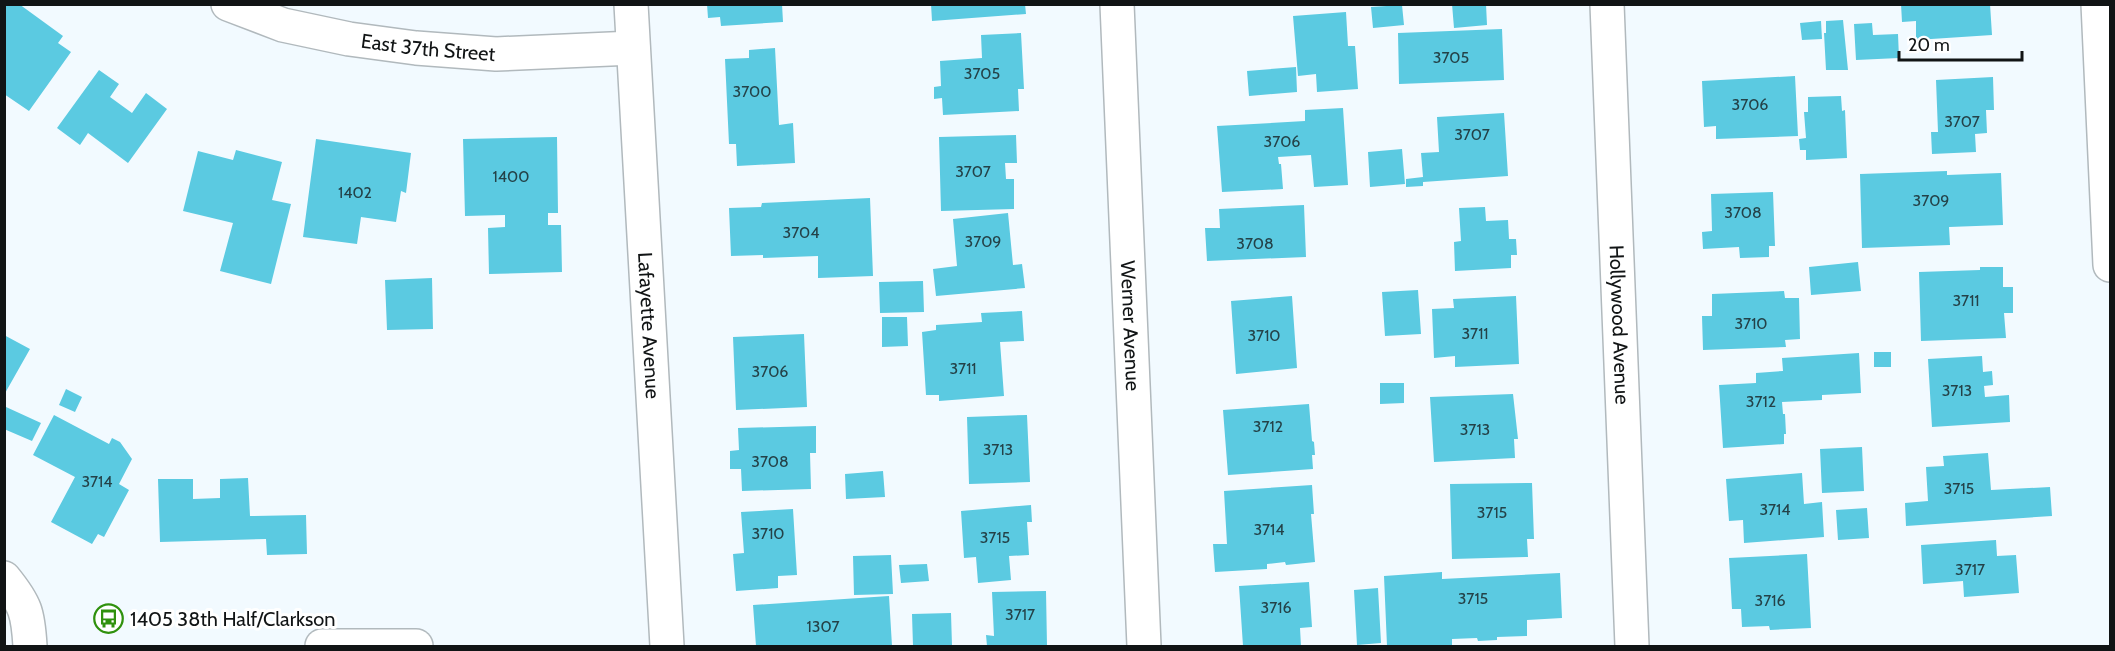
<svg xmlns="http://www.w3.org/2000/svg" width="2115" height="651" viewBox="0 0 2115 651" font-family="Cabin,sans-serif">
	<rect width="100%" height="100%" fill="#f2faff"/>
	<path fill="#5bcae1" d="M4,4H19L63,36L58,43L71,52L29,111L4,94Z
		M707,4H782L783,22L721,26L720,17L708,18Z
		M931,4H1025L1026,14L932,21Z
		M1452,4H1486L1487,25L1454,28Z
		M1901,4H1990L1992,35L1916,40V21L1902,22Z
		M1402,5L1404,25L1373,28L1371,7Z
		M1346,12L1348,46H1355L1358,89L1317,92L1316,74L1298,76L1293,16Z
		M1843,20L1848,70H1826L1824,33H1826V21Z
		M1821,21L1822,39L1802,40L1800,23Z
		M1872,23L1873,35L1898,34L1899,58L1856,60L1854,24Z
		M1502,29L1504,80L1399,84L1398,33Z
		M1021,33L1024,89H1018L1019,111L943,115L942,98L934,99V87L941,86L940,61L982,58L981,35Z
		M775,48L779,125L793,123L795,163L737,166L736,144H729L725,59L749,58V50Z
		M1296,67L1297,92L1249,96L1247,71Z
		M99,70L119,84L110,97L132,113L146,93L167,109L128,163L88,133L80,145L57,128Z
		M1795,76L1798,136L1716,139V126L1704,127L1702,81Z
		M1993,77L1994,110H1986L1987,133L1975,134L1976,152L1932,154L1931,132H1938L1936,80Z
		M1841,96L1842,111L1845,110L1847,158L1806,160V150H1800L1799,139L1806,138L1804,112H1808V97Z
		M1343,108L1348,185L1314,187L1311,155L1278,157L1279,164H1281L1283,189L1222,192L1217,126L1305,121V110Z
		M1504,113L1508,176L1423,182V186L1406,187V179L1423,177L1421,153L1439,152L1437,117Z
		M1016,135L1017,163H1005L1006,179H1014V209L941,211L939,137Z
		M557,137L558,213H548V225H561L562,272L489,274L488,228L505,227V215L465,216L463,139Z
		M316,139L411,153L406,193L401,191L396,222L361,217L357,244L303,237Z
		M1402,149L1405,184L1370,187L1368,152Z
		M236,150L282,162L272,200L291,204L271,284L220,271L233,223L183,211L198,151L233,160Z
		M1947,171V175L2001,173L2003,225L1949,227L1950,245L1862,248L1860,174Z
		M1773,192L1775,246H1769V257L1740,258L1739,247L1703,249L1702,232L1712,231L1711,194Z
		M870,198L873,276L818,278V256L763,258V255L731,256L729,208L761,207L762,203Z
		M1304,205L1306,257L1207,261L1205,228H1220L1219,209Z
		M1485,207L1486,221L1508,220L1509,239H1516L1517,255H1511V268L1455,271L1454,242L1461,241L1459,208Z
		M1008,213L1013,265L1022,264L1025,288L936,296L933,269L957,266L953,219Z
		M1858,262L1861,291L1811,295L1809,267Z
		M1980,267H2003V287H2013V313H2004L2006,338L1921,341L1919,272L1980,270Z
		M432,278L433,329L387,330L385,280Z
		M923,281L924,312L880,313L879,282Z
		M1418,290L1421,334L1385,336L1382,292Z
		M1784,291L1785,298H1799L1800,339L1785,340L1786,347L1703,350L1702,316H1712V294Z
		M1292,296L1297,368L1236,374L1231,301Z
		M1516,296L1519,364L1455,367V356L1434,358L1432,309L1454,308L1453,299Z
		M1022,311L1024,341L1000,342L1004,396L939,401V395H926L922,332L936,330V325L982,322L981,313Z
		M882,317H907L908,346L882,347Z
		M804,334L807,407L736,410L733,337Z
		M4,335L30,349L4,395Z
		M1874,352H1891V367H1874Z
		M1859,353L1861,393L1822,395V400L1782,402L1783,414H1785L1786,434H1784V444L1723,448L1719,385L1756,383V373L1783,371L1782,358Z
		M1982,356L1983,372L1992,371L1993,385L1984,386L1985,397L2009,395L2010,422L1932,427L1928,359Z
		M1380,383H1404V403L1380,404Z
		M66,389L82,397L75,412L59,405Z
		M1513,394L1518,439H1514L1515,458L1434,462L1430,397Z
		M1309,404L1312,441L1314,442L1315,455H1312L1313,469L1228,475L1223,410Z
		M6,407L41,423L32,441L4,429Z
		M54,415L109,444L112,438L120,442L132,459L119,484L129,490L104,537L98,534L92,544L51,522L75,477L33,455Z
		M1027,415L1030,482L969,484L967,417Z
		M816,426V453H810L811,489L742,491L741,469H730V451L739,450L738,428Z
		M1862,447L1864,491L1822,493L1820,449Z
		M1988,453L1991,490L2050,487L2052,516L1906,526L1905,503L1928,501L1926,467L1944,466L1943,456Z
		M883,471L885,497L846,499L845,474Z
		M1802,473L1804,504L1822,502L1824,537L1744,543L1743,520L1729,521L1726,479Z
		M248,478L250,516L306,515L307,554L267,555L266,539L160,542L158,479H193V499L220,498V479Z
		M1532,483L1534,539H1527L1528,557L1452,559L1450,484Z
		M1312,485L1314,514H1311L1315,562L1286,565L1285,562L1267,564V569L1215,572L1213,544H1227L1224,491Z
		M1031,505L1032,522H1027L1029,555L1009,556L1011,580L978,583L976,557L964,558L961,511Z
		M1867,508L1869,538L1838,540L1836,510Z
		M793,509L797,575L778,576V588L736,591L733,554L744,553L741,512Z
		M1996,540L1997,556L2016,555L2019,593L1964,597L1963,581L1923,584L1921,545Z
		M1807,554L1811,628L1770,630L1769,626L1742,627L1741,609H1732L1729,558Z
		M891,555L893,594L854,595L853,556Z
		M927,564L929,581L901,583L899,565Z
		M1442,572V579L1560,573L1562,618L1527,620V636L1497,637V640L1478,641L1477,638L1452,639V646H1387L1384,576Z
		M1309,582L1312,627L1300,628L1301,646H1243L1239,586Z
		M1378,588L1381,643L1357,645L1354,590Z
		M1046,591L1047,646H987L986,635L994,636L992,592Z
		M889,596L892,646H756L753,605Z
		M951,613L952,646H913L912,614Z"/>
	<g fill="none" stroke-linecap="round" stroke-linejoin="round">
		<defs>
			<g id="street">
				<path id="s1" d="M228,4L283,25L349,39L416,48L496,54L633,48"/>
				<path id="s2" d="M631,4L667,646"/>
				<path id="s3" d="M1117,4L1144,646"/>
				<path id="s4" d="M1607,4L1632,646"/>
				<path d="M2098,4L2110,265"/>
				<path d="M4,578C26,605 28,613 30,646"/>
			</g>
			<path id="secondary" d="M322,646H416"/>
		</defs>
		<use href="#street" stroke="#b1b9bd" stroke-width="36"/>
		<use href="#secondary" stroke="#b1b9bd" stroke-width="36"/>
		<use href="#street" stroke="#fff" stroke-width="33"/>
		<use href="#secondary" stroke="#fff" stroke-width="33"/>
	</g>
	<defs>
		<symbol id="bus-ring" viewBox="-11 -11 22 22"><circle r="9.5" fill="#fff" stroke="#30910e" stroke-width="1.5"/><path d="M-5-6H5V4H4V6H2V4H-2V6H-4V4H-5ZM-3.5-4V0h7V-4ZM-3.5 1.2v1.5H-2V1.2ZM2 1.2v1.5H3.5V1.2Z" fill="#30910e"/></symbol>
	</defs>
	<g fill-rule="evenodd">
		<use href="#bus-ring" x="92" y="602" width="33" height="33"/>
	</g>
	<g text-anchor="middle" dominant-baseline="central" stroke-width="6" stroke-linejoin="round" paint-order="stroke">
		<g font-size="16" fill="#244248">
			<text x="1451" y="57">3705</text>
			<text x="982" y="73">3705</text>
			<text x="752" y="91">3700</text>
			<text x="1750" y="104">3706</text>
			<text x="1962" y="121">3707</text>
			<text x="1472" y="134">3707</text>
			<text x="1282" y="141">3706</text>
			<text x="973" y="171">3707</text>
			<text x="511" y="176">1400</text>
			<text x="355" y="192">1402</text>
			<text x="1931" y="200">3709</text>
			<text x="1743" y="212">3708</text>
			<text x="801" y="232">3704</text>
			<text x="983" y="241">3709</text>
			<text x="1255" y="243">3708</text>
			<text x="1966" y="300">3711</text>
			<text x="1751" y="323">3710</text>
			<text x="1475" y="333">3711</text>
			<text x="1264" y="335">3710</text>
			<text x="963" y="368">3711</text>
			<text x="770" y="371">3706</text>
			<text x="1957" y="390">3713</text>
			<text x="1761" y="401">3712</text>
			<text x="1268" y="426">3712</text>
			<text x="1475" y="429">3713</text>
			<text x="998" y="449">3713</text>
			<text x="770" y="461">3708</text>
			<text x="97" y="481">3714</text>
			<text x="1959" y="488">3715</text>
			<text x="1775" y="509">3714</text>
			<text x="1492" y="512">3715</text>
			<text x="1269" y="529">3714</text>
			<text x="768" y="533">3710</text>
			<text x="995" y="537">3715</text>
			<text x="1970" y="569">3717</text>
			<text x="1473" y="598">3715</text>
			<text x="1770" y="600">3716</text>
			<text x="1276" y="607">3716</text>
			<text x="1020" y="614">3717</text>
			<text x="823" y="626">1307</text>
		</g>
		<g font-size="20" fill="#111415" stroke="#fff">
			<text stroke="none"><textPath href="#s1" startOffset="206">East 37th Street</textPath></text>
			<text stroke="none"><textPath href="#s2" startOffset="322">Lafayette Avenue</textPath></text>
			<text stroke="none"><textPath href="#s3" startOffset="322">Werner Avenue</textPath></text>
			<text stroke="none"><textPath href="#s4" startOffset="321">Hollywood Avenue</textPath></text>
		</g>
		<g font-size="20" fill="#111415" stroke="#fff" text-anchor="start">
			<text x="130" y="619">1405 38th Half/Clarkson</text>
		</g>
	</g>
	<rect width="2115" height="651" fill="none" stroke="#111415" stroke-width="12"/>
	<path d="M1899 51v9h123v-9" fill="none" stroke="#111415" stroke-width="3"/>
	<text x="1908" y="51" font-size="18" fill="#111415" stroke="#ffffff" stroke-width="4.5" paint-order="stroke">20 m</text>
</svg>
